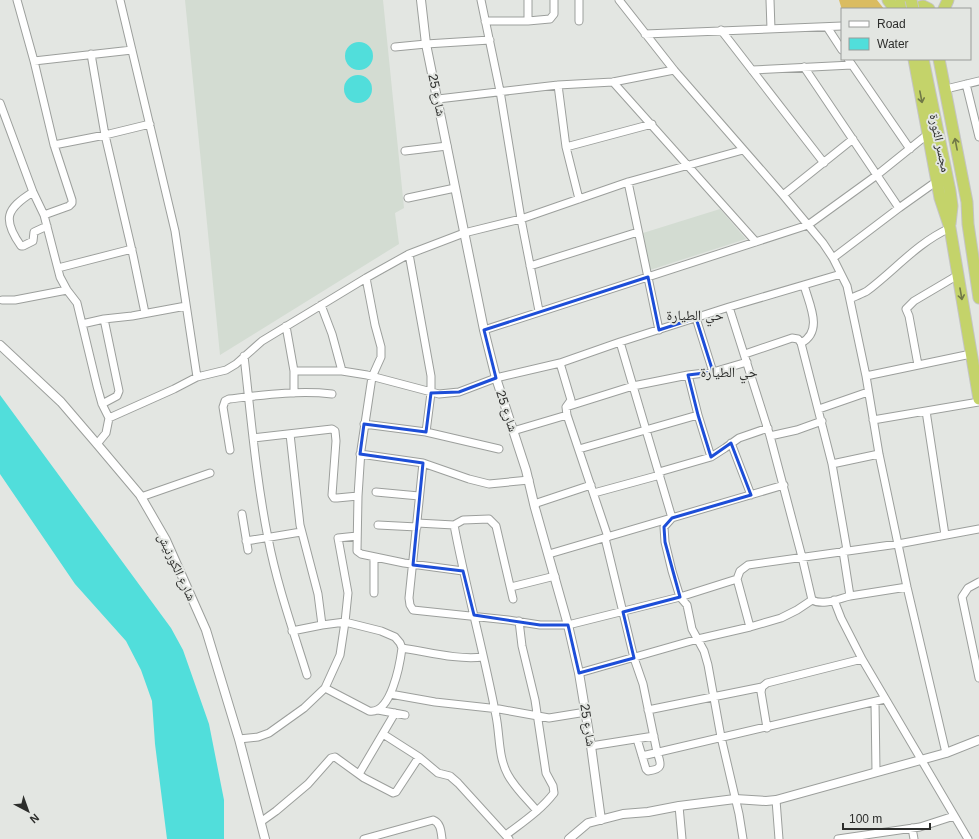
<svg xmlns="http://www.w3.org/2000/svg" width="979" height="839" viewBox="0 0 979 839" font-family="Arial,'Noto Naskh Arabic',sans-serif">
	<rect width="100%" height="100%" fill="#e3e6e2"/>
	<path fill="#d3dcd2" d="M185,0H383L404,208L395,213L399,244L220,355Z
		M720,209L746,239L650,270L643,233Z"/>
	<path fill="#dabc61" d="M839,0H877L884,9L842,10Z"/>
	<path fill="#51dedb" d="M345 56a14 14 0 1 1 28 0a14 14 0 1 1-28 0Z
		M344 89a14 14 0 1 1 28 0a14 14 0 1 1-28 0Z
		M0,395L171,628L183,650L209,724L224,800V839H167L155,744L152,701L141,670L126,641L75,584L0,474Z"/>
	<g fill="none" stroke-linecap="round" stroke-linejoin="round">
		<defs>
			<path id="minor" d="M17,0L34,61L54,145L72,200V203L69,206L44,215
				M120,0L175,231L197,377
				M481,0L500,91L521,219L539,311
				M528,0V21
				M619,0L674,70L783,195L823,243L833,258L847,286L866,376L879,454L907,587L946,753
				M770,0L771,29
				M485,21H528L550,19L554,14V0
				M579,21V0
				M827,27L842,50
				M721,30L824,163
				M645,34L842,26
				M395,47L426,44L490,40
				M91,54L105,135L133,255L145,313
				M848,59L910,149
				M34,61L132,50
				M804,67L899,208
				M752,70L852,65
				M613,82L756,242
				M966,84L979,137
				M558,85L566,147L579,199
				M946,89L979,81
				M438,99L558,85L613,82L674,70
				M0,103L33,192L44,215L60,277L67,290L77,303L97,386L102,404L109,418
				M54,145L105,135L150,124
				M566,147L652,124
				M405,151L447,146
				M628,182L659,330
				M33,192C6,209 2,219 21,246H23L33,241L34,232L47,226
				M783,195L853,139
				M408,198L455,188
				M409,254L431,376V393L426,432
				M833,258L899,208L937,181
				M530,266L638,232
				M58,268L132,249
				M366,278L375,325L381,347V357L372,377L361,450L358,496L357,551L361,554L404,563L463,571
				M850,299C855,296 862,294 867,291C895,270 917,243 950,228
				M2,300H15L67,290
				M321,305L332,334L342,371
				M729,307L770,436L802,557L812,600C823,606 838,599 850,596L843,551
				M696,318L713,372
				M82,324L104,319L132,316L186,306
				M286,326L294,371V393
				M484,330L808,225L877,175L928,134
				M620,342L672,518L664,527L665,542L672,571L680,597L687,605L692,629L704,651L708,665L721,737L739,814L743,839
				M801,343C824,331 809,304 804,285
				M745,354L792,338L798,339L801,343L832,464L847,550
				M244,356C251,417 256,478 268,538C277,585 293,630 307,675
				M560,363L571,400L566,407L567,415L608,537
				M918,365L909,316L906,309L914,301L958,275
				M294,371H342L367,375L439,394L459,392L496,378L560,363L620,342L729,307L841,274
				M688,375L713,372L747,362
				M866,376L971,354
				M102,404L117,396L119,391L104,319
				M566,407L633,386L688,375L698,415L711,457
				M819,409L868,392
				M926,411L945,535
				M873,420L979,402
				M364,424L426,432L499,449
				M513,431L567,415
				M290,434L300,525L318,594L322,625L292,631
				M770,436L797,430L822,421
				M253,438L332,429L335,431L336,441L332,495L334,498H337L358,496
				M731,443L751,495
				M97,444L106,433L109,418L174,389L197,377L226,370L236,364L262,341L366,278L409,254L464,233L521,219L628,182L743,150
				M579,449L698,415
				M230,450L223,407L225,401L229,399C263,395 298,390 332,394
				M360,454L423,463L469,479L489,484L529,480
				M423,463L409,598L410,605L413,610L508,620L540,625H568L680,597L737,579
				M832,464L879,454
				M659,472L711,457L725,448L739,438L768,428
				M376,492L419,496
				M594,493L660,475
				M141,497L210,473
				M534,504L591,485
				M242,514L248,550
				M417,523L454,525L463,520L489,519L496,526L513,599
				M378,525L417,527
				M454,525C466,589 484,652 496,716C500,735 498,757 508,775C515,788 528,800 537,811
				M605,538L634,658L643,684L657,752C661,764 664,769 648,771L646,769L637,739
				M246,541L301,532
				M549,554L784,485
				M979,582L968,588L962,597L979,678
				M511,587L555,576
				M374,593V557
				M850,596L907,587
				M834,600L841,618L862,659L968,839
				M322,625L345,622L381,631L395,637L400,643L402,648C429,652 456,660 483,657
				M750,627L737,579L740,571L748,565L898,544L979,529
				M579,673L698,639L750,627L781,618L797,610L812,600
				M325,688L369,711C391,715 400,664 402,648
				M390,694L435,702L499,709L549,718L586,712
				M875,702L876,771
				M378,710L405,715
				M648,710L762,687
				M767,728L761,692L762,687L767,683L862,659
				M383,734L419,757L438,773L450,776L458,783L509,839
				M239,739L258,737L269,733L304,708L325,688L340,655L345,622L348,593L338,538L357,536
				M591,746L654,736
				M642,756L885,699
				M359,774L395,713
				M776,800L779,839
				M679,806L682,839
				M262,821L276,811L308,784L331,758L335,757L364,778L393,793L396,792L419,757
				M912,828L914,839
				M506,835C523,822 541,810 554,793L553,786L546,773L535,700L522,646L519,621
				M364,839L433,820C441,823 441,832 442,839
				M838,839L920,827L954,816"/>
			<path id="tertiary" d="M421,0L426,44L484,330L496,378L526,470L535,508L568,625L579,673L591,746L601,820
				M0,345L61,402L97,444L140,495L166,540L206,630L239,739L265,839
				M569,839L588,823L623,814L648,812L679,806L735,799L766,801L776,800L946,753L979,740"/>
			<path id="trunk" d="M888,0L895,9
				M901,0L903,9
				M911,9L923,6L929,9
				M944,9L948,0
				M914,59L940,198L950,228L979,399
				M923,59L950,191L952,206L950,224
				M939,59L967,202L968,224L979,298"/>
		</defs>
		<use href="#minor" stroke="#9c9f9c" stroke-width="9"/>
		<use href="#tertiary" stroke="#9c9f9c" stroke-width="10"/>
		<use href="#trunk" stroke="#c4c4c4" stroke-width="13"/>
		<use href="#minor" stroke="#fff" stroke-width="7"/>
		<use href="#tertiary" stroke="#fff" stroke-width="8"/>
		<use href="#trunk" stroke="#c4d36a" stroke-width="11"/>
		<defs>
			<path id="trunk-bridge" d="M911,0L913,9"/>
		</defs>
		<use href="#trunk-bridge" stroke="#c4c4c4" stroke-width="13" stroke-linecap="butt"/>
		<use href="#trunk-bridge" stroke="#c4d36a" stroke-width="11"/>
	</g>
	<defs><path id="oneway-shaft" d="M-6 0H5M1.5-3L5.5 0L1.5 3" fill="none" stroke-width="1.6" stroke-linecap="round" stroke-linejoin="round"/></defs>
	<g stroke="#707847">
		<use href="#oneway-shaft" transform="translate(921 97) rotate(79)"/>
		<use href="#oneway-shaft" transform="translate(956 144) rotate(-101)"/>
		<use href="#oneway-shaft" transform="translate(961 294) rotate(80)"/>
	</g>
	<path fill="none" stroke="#1d4ed8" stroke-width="3" stroke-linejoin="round" d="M648,277L659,330L696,318L713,372L688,375L698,415L711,457L731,443L751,495L672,518L664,527L665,542L680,597L623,612L634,658L579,673L568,625H540L474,615L463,571L413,565L423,463L360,454L364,424L426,432L431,393L459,392L496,378L484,330Z"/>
	<g text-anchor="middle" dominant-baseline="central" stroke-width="4" stroke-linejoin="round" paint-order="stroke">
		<g font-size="13" fill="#2c2d2b" stroke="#e3e6e2">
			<text transform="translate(437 95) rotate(78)">شارع 25</text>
			<text transform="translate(940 143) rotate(78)">مجسر الثورة</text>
			<text transform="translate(507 411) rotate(72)">شارع 25</text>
			<text transform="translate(177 567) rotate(65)">شارع الكورنيش</text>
			<text transform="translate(588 725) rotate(81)">شارع 25</text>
		</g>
		<g font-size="14" fill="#2c2d2b" stroke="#e3e6e2">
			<text x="695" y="315">حي الطيارة</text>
			<text x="729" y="372">حي الطيارة</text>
		</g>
	</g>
	<rect x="841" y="8" width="130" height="52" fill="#e3e6e2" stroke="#9a9c99"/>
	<rect x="849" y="21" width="20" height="6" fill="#ffffff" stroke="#9a9c99"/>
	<text x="877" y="28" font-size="12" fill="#2c2d2b">Road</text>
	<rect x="849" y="38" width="20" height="12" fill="#51dedb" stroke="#9a9c99"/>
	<text x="877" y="48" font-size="12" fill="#2c2d2b">Water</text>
	<g transform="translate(28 811) rotate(139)" stroke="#e3e6e2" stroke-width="3" paint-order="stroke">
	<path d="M0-3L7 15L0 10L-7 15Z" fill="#2c2d2b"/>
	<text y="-6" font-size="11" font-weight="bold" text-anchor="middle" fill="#2c2d2b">N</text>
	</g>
	<path d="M843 823v6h87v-6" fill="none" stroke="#2c2d2b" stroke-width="2"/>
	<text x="849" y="823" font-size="12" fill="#2c2d2b" stroke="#e3e6e2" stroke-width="3" paint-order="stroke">100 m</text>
</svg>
